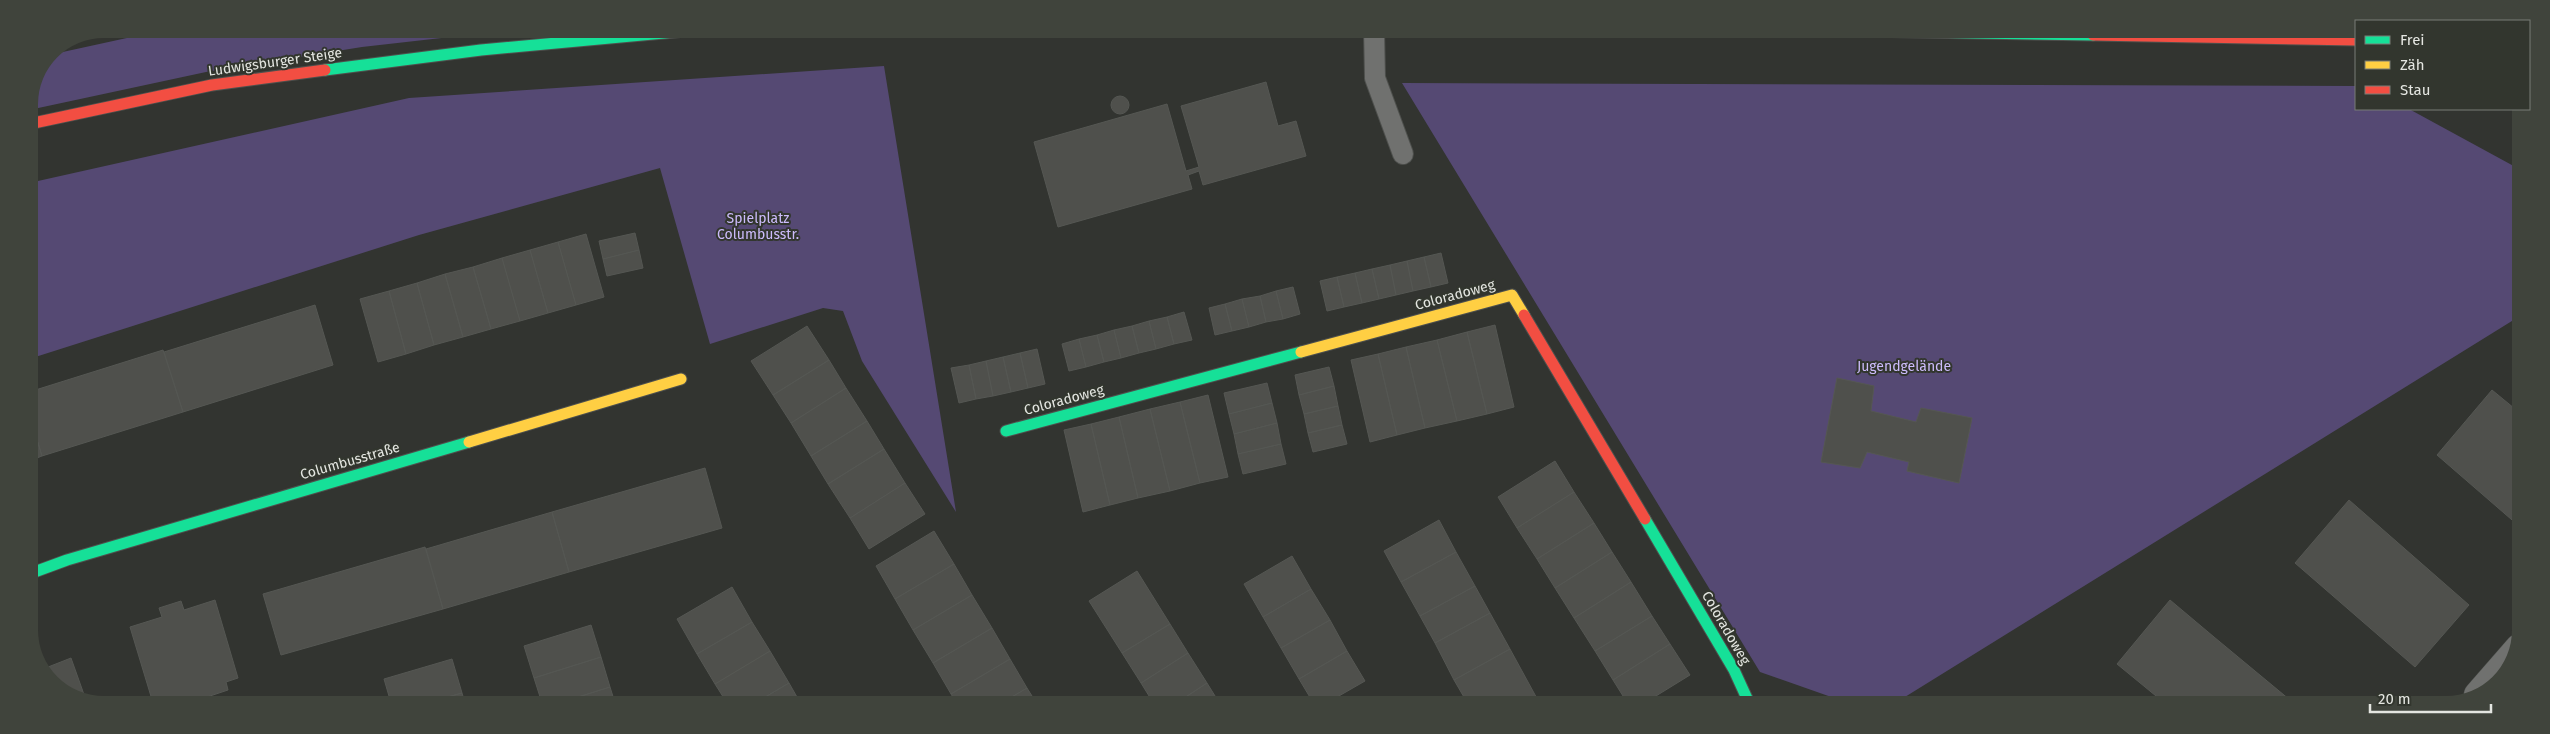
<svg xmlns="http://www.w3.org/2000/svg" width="2550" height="734" viewBox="0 0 2550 734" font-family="'Fira Sans',sans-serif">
	<rect width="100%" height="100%" fill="#323430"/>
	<path fill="#554973" d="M168,29H522L362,47L206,72L29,110V103L49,55Z
		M884,66L956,512L862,361L843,311L823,308L710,344L660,168L419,235L29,359V183L409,98Z
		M1402,83L2356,86V109H2409L2521,170L2520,316L1892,705H1854L1760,672Z"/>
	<path fill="#4f504c" stroke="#555753" d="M1266,82L1278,126L1296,121L1306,156L1203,185L1199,171L1188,175L1192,189L1058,227L1034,142L1167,104L1186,171L1199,167L1181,106Z
		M1111 105a9 9 0 1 1 18 0a9 9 0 1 1-18 0Z
		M635,233L639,250L603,259L599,241Z
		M586,234L604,297L576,305L558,242Z
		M558,242L576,305L548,313L530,250Z
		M530,250L548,313L520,321L502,258Z
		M639,250L643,268L607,276L603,259Z
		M1441,253L1448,283L1431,287L1424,257Z
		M1424,257L1431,287L1413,291L1407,261Z
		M502,258L520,321L491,329L473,267Z
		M1407,261L1413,291L1396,295L1390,265Z
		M1390,265L1396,295L1379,299L1372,269Z
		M473,267L491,329L463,337L445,274Z
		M1372,269L1379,299L1362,303L1355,273Z
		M1355,273L1362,303L1344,307L1337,277Z
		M445,274L463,337L434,345L417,283Z
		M1337,277L1344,307L1327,311L1320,281Z
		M417,283L434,345L406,354L389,291Z
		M1293,287L1300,314L1283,319L1276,291Z
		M389,291L406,354L378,362L360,299Z
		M1276,291L1283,319L1266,322L1260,296Z
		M1260,296L1266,322L1249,327L1242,299Z
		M1242,299L1249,327L1232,331L1225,304Z
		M1225,304L1232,331L1215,335L1209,308Z
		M315,305L333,365L183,412L164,352Z
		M1184,312L1192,340L1174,344L1167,317Z
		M1167,317L1174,344L1156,349L1149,321Z
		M1149,321L1156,349L1139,353L1132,326Z
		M1495,325L1514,407L1487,414L1467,332Z
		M807,326L829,360L773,395L751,361Z
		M1132,326L1139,353L1121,358L1114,330Z
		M1114,330L1121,358L1104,362L1097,335Z
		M1467,332L1487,414L1457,421L1437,340Z
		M1097,335L1104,362L1086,367L1079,339Z
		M1079,339L1086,367L1069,371L1062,344Z
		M1437,340L1457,421L1425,428L1406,347Z
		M1406,347L1425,428L1397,435L1378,354Z
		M1037,349L1045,384L1028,388L1020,353Z
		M163,350L183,412L42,456L29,413V392Z
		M1020,353L1028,388L1011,392L1003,357Z
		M1378,354L1397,435L1370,442L1351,360Z
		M1003,357L1011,392L993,396L986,361Z
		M829,360L846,388L791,423L773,395Z
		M986,361L993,396L976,399L969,365Z
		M969,365L976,399L959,403L951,368Z
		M1329,367L1334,386L1299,395L1295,375Z
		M1837,378L1874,386L1871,411L1916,422L1921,408L1972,418L1959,483L1907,471L1909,462L1867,452L1860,468L1821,462Z
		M1267,383L1272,403L1229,414L1224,393Z
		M1334,386L1338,406L1304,414L1299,395Z
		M846,388L867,421L811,456L791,423Z
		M2492,390L2520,413L2519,526L2437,455Z
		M1208,395L1228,477L1200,483L1180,402Z
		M1180,402L1200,483L1170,491L1150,409Z
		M1272,403L1277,423L1234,434L1229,414Z
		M1338,406L1342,425L1308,433L1304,414Z
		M1150,409L1170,491L1138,498L1119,417Z
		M29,413L42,456L29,461Z
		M1119,417L1138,498L1110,505L1091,424Z
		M867,421L884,449L828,484L811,456Z
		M1277,423L1281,444L1238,454L1234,434Z
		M1091,424L1110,505L1083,512L1064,430Z
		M1342,425L1347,444L1313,452L1308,433Z
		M1281,444L1286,464L1243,474L1238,454Z
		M884,449L905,483L850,518L828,484Z
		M1555,461L1574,492L1517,528L1498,497Z
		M705,468L722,528L569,572L552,512Z
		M905,483L925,514L869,549L850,518Z
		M1574,492L1594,523L1537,559L1517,528Z
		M2349,500L2469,605L2415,667L2295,563Z
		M552,512L569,572L443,609L426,549Z
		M1439,520L1456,552L1401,582L1384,551Z
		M1594,523L1612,552L1555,588L1537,559Z
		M934,531L954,564L895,599L876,566Z
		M425,547L443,609L281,655L263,594Z
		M1456,552L1475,586L1420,616L1401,582Z
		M1612,552L1631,582L1574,618L1555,588Z
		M1292,556L1311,589L1263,617L1244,584Z
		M954,564L972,595L913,630L895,599Z
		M1137,571L1170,624L1122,653L1089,601Z
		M1631,582L1652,616L1595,651L1574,618Z
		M1475,586L1490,613L1435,643L1420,616Z
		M732,587L752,622L697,654L677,619Z
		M1311,589L1330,620L1281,648L1263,617Z
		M972,595L992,628L933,663L913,630Z
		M215,600L238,678L226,682L228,690L189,703H171L170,699L153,703L130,627L162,617L159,608L181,601L184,610Z
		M2170,600L2214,637L2296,705H2167L2117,664Z
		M1490,613L1510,649L1454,680L1435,643Z
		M1652,616L1670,644L1613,680L1595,651Z
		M1330,620L1347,651L1299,679L1281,648Z
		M752,622L770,651L715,684L697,654Z
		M1170,624L1188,653L1141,683L1122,653Z
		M591,625L601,657L534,678L524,646Z
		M992,628L1010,659L951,694L933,663Z
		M1670,644L1690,675L1643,704H1628L1613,680Z
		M1510,649L1540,704H1468L1454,680Z
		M770,651L789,683L755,703H727L715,684Z
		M1347,651L1365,681L1325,704H1314L1299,679Z
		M1188,653L1207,683L1175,704H1154L1141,683Z
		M601,657L610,687L559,703H542L534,678Z
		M71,658L87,703L47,680L43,669Z
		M452,659L462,693L426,703H391L384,679Z
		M1010,659L1027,688L1000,704H957L951,694Z
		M789,683L801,704L755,703Z
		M1207,683L1220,704H1175Z
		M610,687L615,703H559Z
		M1027,688L1037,704H1000Z
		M462,693L465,703H426Z"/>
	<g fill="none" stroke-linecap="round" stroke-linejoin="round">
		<defs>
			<path id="lane" d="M1374,30L1375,78L1403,154"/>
			<path id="street" d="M2478,695L2519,648"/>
			<path id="fast" d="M1862,31L2093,35
				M325,70L481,50L707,29
				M1006,431L1301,352
				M1645,519L1734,670L1750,705
				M29,574L67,560L469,442"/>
			<path id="slow" d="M1301,352L1512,295L1524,315
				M469,442L681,379"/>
			<path id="jam" d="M2093,35L2356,40
				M29,124L212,85L325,70
				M1524,315L1645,519"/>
		</defs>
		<use href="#lane" stroke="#4e504d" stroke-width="22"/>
		<use href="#street" stroke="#4e504d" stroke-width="29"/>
		<use href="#fast" stroke="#4e504d" stroke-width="13"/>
		<use href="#slow" stroke="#4e504d" stroke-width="13"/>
		<use href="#jam" stroke="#4e504d" stroke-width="13"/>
		<use href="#lane" stroke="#70716f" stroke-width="20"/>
		<use href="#street" stroke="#70716f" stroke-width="28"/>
		<use href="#fast" stroke="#16e098" stroke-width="11"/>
		<use href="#slow" stroke="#ffcf43" stroke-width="11"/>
		<use href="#jam" stroke="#f24e42" stroke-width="11"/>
	</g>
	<g text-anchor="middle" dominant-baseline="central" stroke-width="4" stroke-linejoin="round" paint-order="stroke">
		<g font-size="14" fill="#e4e6e1" stroke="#32362e">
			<text transform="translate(275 62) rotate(-8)">Ludwigsburger Steige</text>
			<text transform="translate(1455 295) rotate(-15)">Coloradoweg</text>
			<text transform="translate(1064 400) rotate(-15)">Coloradoweg</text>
			<text transform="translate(350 461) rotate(-16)">Columbusstraße</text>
			<text transform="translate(1726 628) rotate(60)">Coloradoweg</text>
		</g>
		<g font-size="14" fill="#cdbcfc" stroke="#32362e">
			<text x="758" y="218">Spielplatz<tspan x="758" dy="16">Columbusstr.</tspan></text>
			<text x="1904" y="366">Jugendgelände</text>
		</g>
	</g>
	<path d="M0 0H2550V734H0ZM104 38H2446A66 66 0 0 1 2512 104V630A66 66 0 0 1 2446 696H104A66 66 0 0 1 38 630V104A66 66 0 0 1 104 38Z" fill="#40443c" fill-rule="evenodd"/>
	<rect x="2355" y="20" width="175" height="90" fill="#32362e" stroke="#797c76"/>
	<rect x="2365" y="36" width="25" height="8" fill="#16e098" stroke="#797c76"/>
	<text x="2400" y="45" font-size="15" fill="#e4e6e1">Frei</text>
	<rect x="2365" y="61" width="25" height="8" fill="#ffcf43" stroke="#797c76"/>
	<text x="2400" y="70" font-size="15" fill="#e4e6e1">Zäh</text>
	<rect x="2365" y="86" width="25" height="8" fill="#f24e42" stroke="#797c76"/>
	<text x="2400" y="95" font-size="15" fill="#e4e6e1">Stau</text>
	<path d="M2370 704v8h121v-8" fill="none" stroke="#e4e6e1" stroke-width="2.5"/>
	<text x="2378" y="704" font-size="15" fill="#e4e6e1" stroke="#32362e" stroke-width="4" paint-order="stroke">20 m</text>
</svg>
